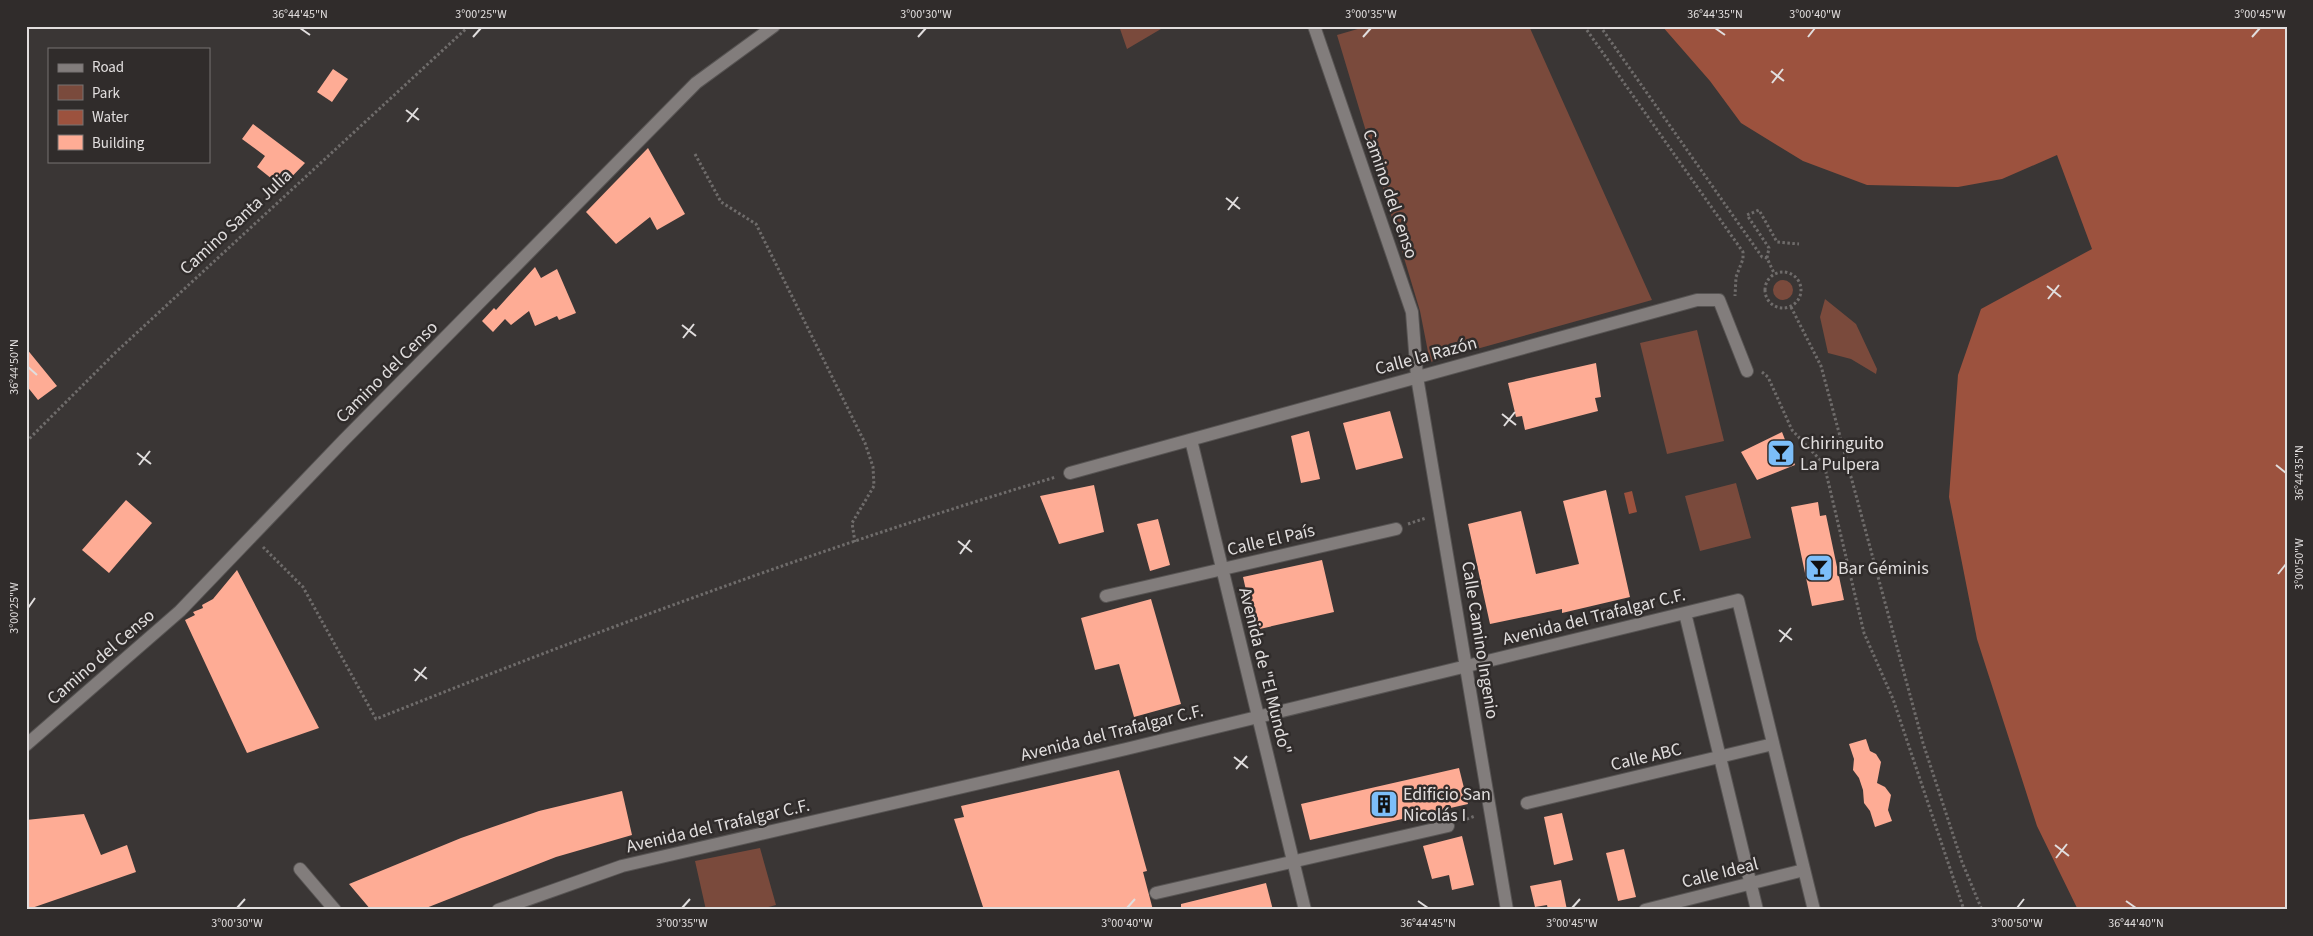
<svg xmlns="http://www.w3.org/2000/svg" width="2313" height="936" viewBox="0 0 2313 936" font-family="'Source Sans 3',sans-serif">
	<rect width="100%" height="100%" fill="#3a3635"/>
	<path fill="#7a4a3c" d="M1119,26H1166L1127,49Z
		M1368,26H1529L1652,300L1430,362L1420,311L1337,35Z
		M1773 290a10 10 0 1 1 20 0a10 10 0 1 1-20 0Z
		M1825,299L1856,324L1877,369L1876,374L1851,359L1828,353L1820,317Z
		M1697,330L1724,441L1667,454L1640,343Z
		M1736,483L1751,538L1700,551L1685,496Z
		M760,848L776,905L757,910H706L695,861Z"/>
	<path fill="#9c523e" d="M1662,26H2287V910H2078L2037,826L1977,639L1949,497L1958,375L1981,309L2092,249L2057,155L2002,179L1958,187L1867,185L1803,161L1741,123L1710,81Z
		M1632,491L1637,512L1629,514L1624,493Z"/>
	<path fill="#feac95" d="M333,69L348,79L332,102L317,92Z
		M253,124L305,163L282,187L257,167L265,156L242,139Z
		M648,148L685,214L657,230L650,217L616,244L586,212Z
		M535,267L541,278L557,269L576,313L559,320L557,316L535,326L529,311L511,325L505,319L493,332L482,321L494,308L496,310Z
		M26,348L57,386L38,400L26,385Z
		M1596,363L1601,397L1595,398L1598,411L1525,430L1522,416L1516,417L1508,383Z
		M1390,411L1403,458L1356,470L1343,423Z
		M1309,431L1320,479L1301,483L1291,436Z
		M1782,432L1795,465L1757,480L1741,452Z
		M1094,485L1104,532L1059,544L1040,496Z
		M1606,490L1630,597L1562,613V609L1490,624L1468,524L1521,511L1536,574L1579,564L1563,501Z
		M126,500L152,523L109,573L82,550Z
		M1818,502L1820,516L1826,515L1844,600L1812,606L1791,507Z
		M1158,519L1170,565L1150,571L1137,524Z
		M1322,560L1334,612L1255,630L1243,577Z
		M237,570L319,728L247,753L185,620L195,615L193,612L203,608L202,605L213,599Z
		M1151,599L1181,704L1134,717L1119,664L1095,670L1081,618Z
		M1866,739L1870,751L1876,754L1881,762L1877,783L1885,787L1891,795L1888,810L1892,821L1875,827L1870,811L1864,803L1863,790L1859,778L1853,770L1854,759L1849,744Z
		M1459,768L1468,804L1310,840L1301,804Z
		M1119,770L1147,871L1143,872L1153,910H984L954,819L964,817L961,806Z
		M622,791L632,835L556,857L421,910H371L349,884L461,838L539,811Z
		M1562,813L1573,860L1554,865L1544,817Z
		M84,814L101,855L127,845L136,872L26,910V820Z
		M1462,836L1474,885L1452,890L1449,875L1432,879L1423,846Z
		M1624,849L1636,897L1618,901L1606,853Z
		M1561,880L1567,910H1548L1547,905L1535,907L1530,886Z
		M1266,883L1273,910H1181V904Z"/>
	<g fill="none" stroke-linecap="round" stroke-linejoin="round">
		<defs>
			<path id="minor" d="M1314,26L1412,312L1417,377L1507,910
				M1191,440L1305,910
				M1070,473L1697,300H1719L1747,371
				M1106,596L1396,529
				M1685,613L1757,910
				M26,745L180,611L344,440L696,83L774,26
				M1527,803L1773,744
				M300,869L335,910
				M1156,893L1448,826
				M498,910L622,866L1126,749L1738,600L1814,910
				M1645,910L1804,870"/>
		</defs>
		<use href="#minor" stroke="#575453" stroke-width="14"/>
		<path stroke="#6f6c6b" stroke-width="3" stroke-dasharray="2.5 2.5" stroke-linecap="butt" d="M1584,26L1743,252V259L1736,277L1735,296
			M1600,26L1762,257L1767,258L1774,273
			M695,154L721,202L756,224L865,443L873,467L874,486L852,523L855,542
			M1767,258L1769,248L1747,215L1759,210L1777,242L1799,244
			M1765 290a18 18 0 1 1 36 0a18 18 0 1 1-36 0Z
			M1791,307L1821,366L1923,743L1962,862L1982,910
			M1762,372L1768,377L1792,430L1824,464L1864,633L1893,699L1964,910
			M26,442L116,352L469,26
			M1408,524L1426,518
			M263,547L303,587L376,719C599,630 825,546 1056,477
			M1462,821L1475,816"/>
		<use href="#minor" stroke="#827d7c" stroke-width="12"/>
	</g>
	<path fill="none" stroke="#e1dede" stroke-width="2" d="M300,28L310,35M1715,28L1725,35M473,37L481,28M918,37L926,28M1363,37L1371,28M1808,37L1815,28M2252,37L2260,28M1771,71L1784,81M1772,83L1783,69M406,110L419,120M407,122L418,108M1226,198L1240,209M1228,210L1238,197M2047,286L2061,297M2048,299L2059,285M682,325L696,336M683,338L694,324M28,367L37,375M1502,414L1516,425M1504,426L1515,412M137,453L151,464M139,465L150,451M2276,465L2286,473M958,541L972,552M960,554L970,540M2278,574L2286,564M28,608L35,598M1779,630L1792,640M1780,642L1791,628M414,669L427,679M415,681L426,667M1234,757L1248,768M1236,769L1247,756M2055,845L2069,856M2056,858L2067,844M1418,901L1428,908M2126,901L2136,908M237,908L245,899M682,908L690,899M1127,908L1135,899M1572,908L1580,899M2017,908L2024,899"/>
	<defs>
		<symbol id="bar-square" viewBox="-11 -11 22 22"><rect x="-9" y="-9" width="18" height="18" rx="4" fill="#7cbef9" stroke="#302c2b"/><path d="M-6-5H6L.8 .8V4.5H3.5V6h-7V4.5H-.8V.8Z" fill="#111"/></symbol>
		<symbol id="building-square" viewBox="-11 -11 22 22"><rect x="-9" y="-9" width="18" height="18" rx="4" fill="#7cbef9" stroke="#302c2b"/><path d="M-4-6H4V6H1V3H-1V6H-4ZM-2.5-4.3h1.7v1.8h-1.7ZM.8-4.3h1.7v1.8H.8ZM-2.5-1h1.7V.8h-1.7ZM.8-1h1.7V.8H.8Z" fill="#111"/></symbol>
	</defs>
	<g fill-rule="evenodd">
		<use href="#bar-square" x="1765" y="437" width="32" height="32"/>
		<use href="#bar-square" x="1803" y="552" width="32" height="32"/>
		<use href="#building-square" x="1368" y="788" width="32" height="32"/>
	</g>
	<g text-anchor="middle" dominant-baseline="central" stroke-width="5" stroke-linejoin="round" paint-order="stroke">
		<g font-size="18" fill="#e1dede" stroke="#302c2b">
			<text transform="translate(1390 194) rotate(71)">Camino del Censo</text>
			<text transform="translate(236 222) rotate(-43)">Camino Santa Julia</text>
			<text transform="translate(1426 356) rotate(-15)">Calle la Razón</text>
			<text transform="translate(387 372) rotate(-45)">Camino del Censo</text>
			<text transform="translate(1271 540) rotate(-13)">Calle El País</text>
			<text transform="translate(1594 617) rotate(-14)">Avenida del Trafalgar C.F.</text>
			<text transform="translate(1480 640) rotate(81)">Calle Camino Ingenio</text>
			<text transform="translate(101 657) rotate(-41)">Camino del Censo</text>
			<text transform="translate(1265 671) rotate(76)">Avenida de "El Mundo"</text>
			<text transform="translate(1112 733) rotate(-14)">Avenida del Trafalgar C.F.</text>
			<text transform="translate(1646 757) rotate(-13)">Calle ABC</text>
			<text transform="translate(718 826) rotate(-13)">Avenida del Trafalgar C.F.</text>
			<text transform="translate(1720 873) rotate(-14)">Calle Ideal</text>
		</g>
		<g font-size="18" fill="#e1dede" stroke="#302c2b" text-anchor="start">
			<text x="1800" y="443">Chiringuito<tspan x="1800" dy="21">La Pulpera</tspan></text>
			<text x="1838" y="568">Bar Géminis</text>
			<text x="1403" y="794">Edificio San<tspan x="1403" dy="21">Nicolás I</tspan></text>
		</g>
	</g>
	<rect width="2313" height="936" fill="none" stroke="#302c2b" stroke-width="55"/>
	<rect x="48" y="48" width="162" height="115" fill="#302c2b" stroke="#777373"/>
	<rect x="58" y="64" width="25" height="8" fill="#827d7c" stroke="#777373"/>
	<text x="92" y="72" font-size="15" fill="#e1dede">Road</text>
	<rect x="58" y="85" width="25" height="15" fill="#7a4a3c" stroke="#777373"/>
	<text x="92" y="98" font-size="15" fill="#e1dede">Park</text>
	<rect x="58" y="110" width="25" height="15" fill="#9c523e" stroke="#777373"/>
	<text x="92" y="122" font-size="15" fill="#e1dede">Water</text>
	<rect x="58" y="135" width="25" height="15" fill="#feac95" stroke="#777373"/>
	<text x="92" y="148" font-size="15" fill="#e1dede">Building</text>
	<rect x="28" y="28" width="2258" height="880" fill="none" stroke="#e1dede" stroke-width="2"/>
	<g font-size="12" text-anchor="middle" fill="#e1dede">
		<text x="300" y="18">36°44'45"N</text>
		<text x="481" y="18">3°00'25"W</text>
		<text x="926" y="18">3°00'30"W</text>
		<text x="1371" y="18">3°00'35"W</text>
		<text x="1715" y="18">36°44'35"N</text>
		<text x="1815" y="18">3°00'40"W</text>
		<text x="2260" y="18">3°00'45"W</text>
		<text transform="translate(14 367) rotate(-90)" y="4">36°44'50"N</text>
		<text transform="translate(2299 473) rotate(-90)" y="4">36°44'35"N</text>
		<text transform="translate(2299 564) rotate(-90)" y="4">3°00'50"W</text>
		<text transform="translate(14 608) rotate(-90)" y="4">3°00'25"W</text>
		<text x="237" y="927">3°00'30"W</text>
		<text x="682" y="927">3°00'35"W</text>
		<text x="1127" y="927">3°00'40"W</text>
		<text x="1428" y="927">36°44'45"N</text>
		<text x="1572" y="927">3°00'45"W</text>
		<text x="2017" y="927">3°00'50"W</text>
		<text x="2136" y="927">36°44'40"N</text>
	</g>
</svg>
